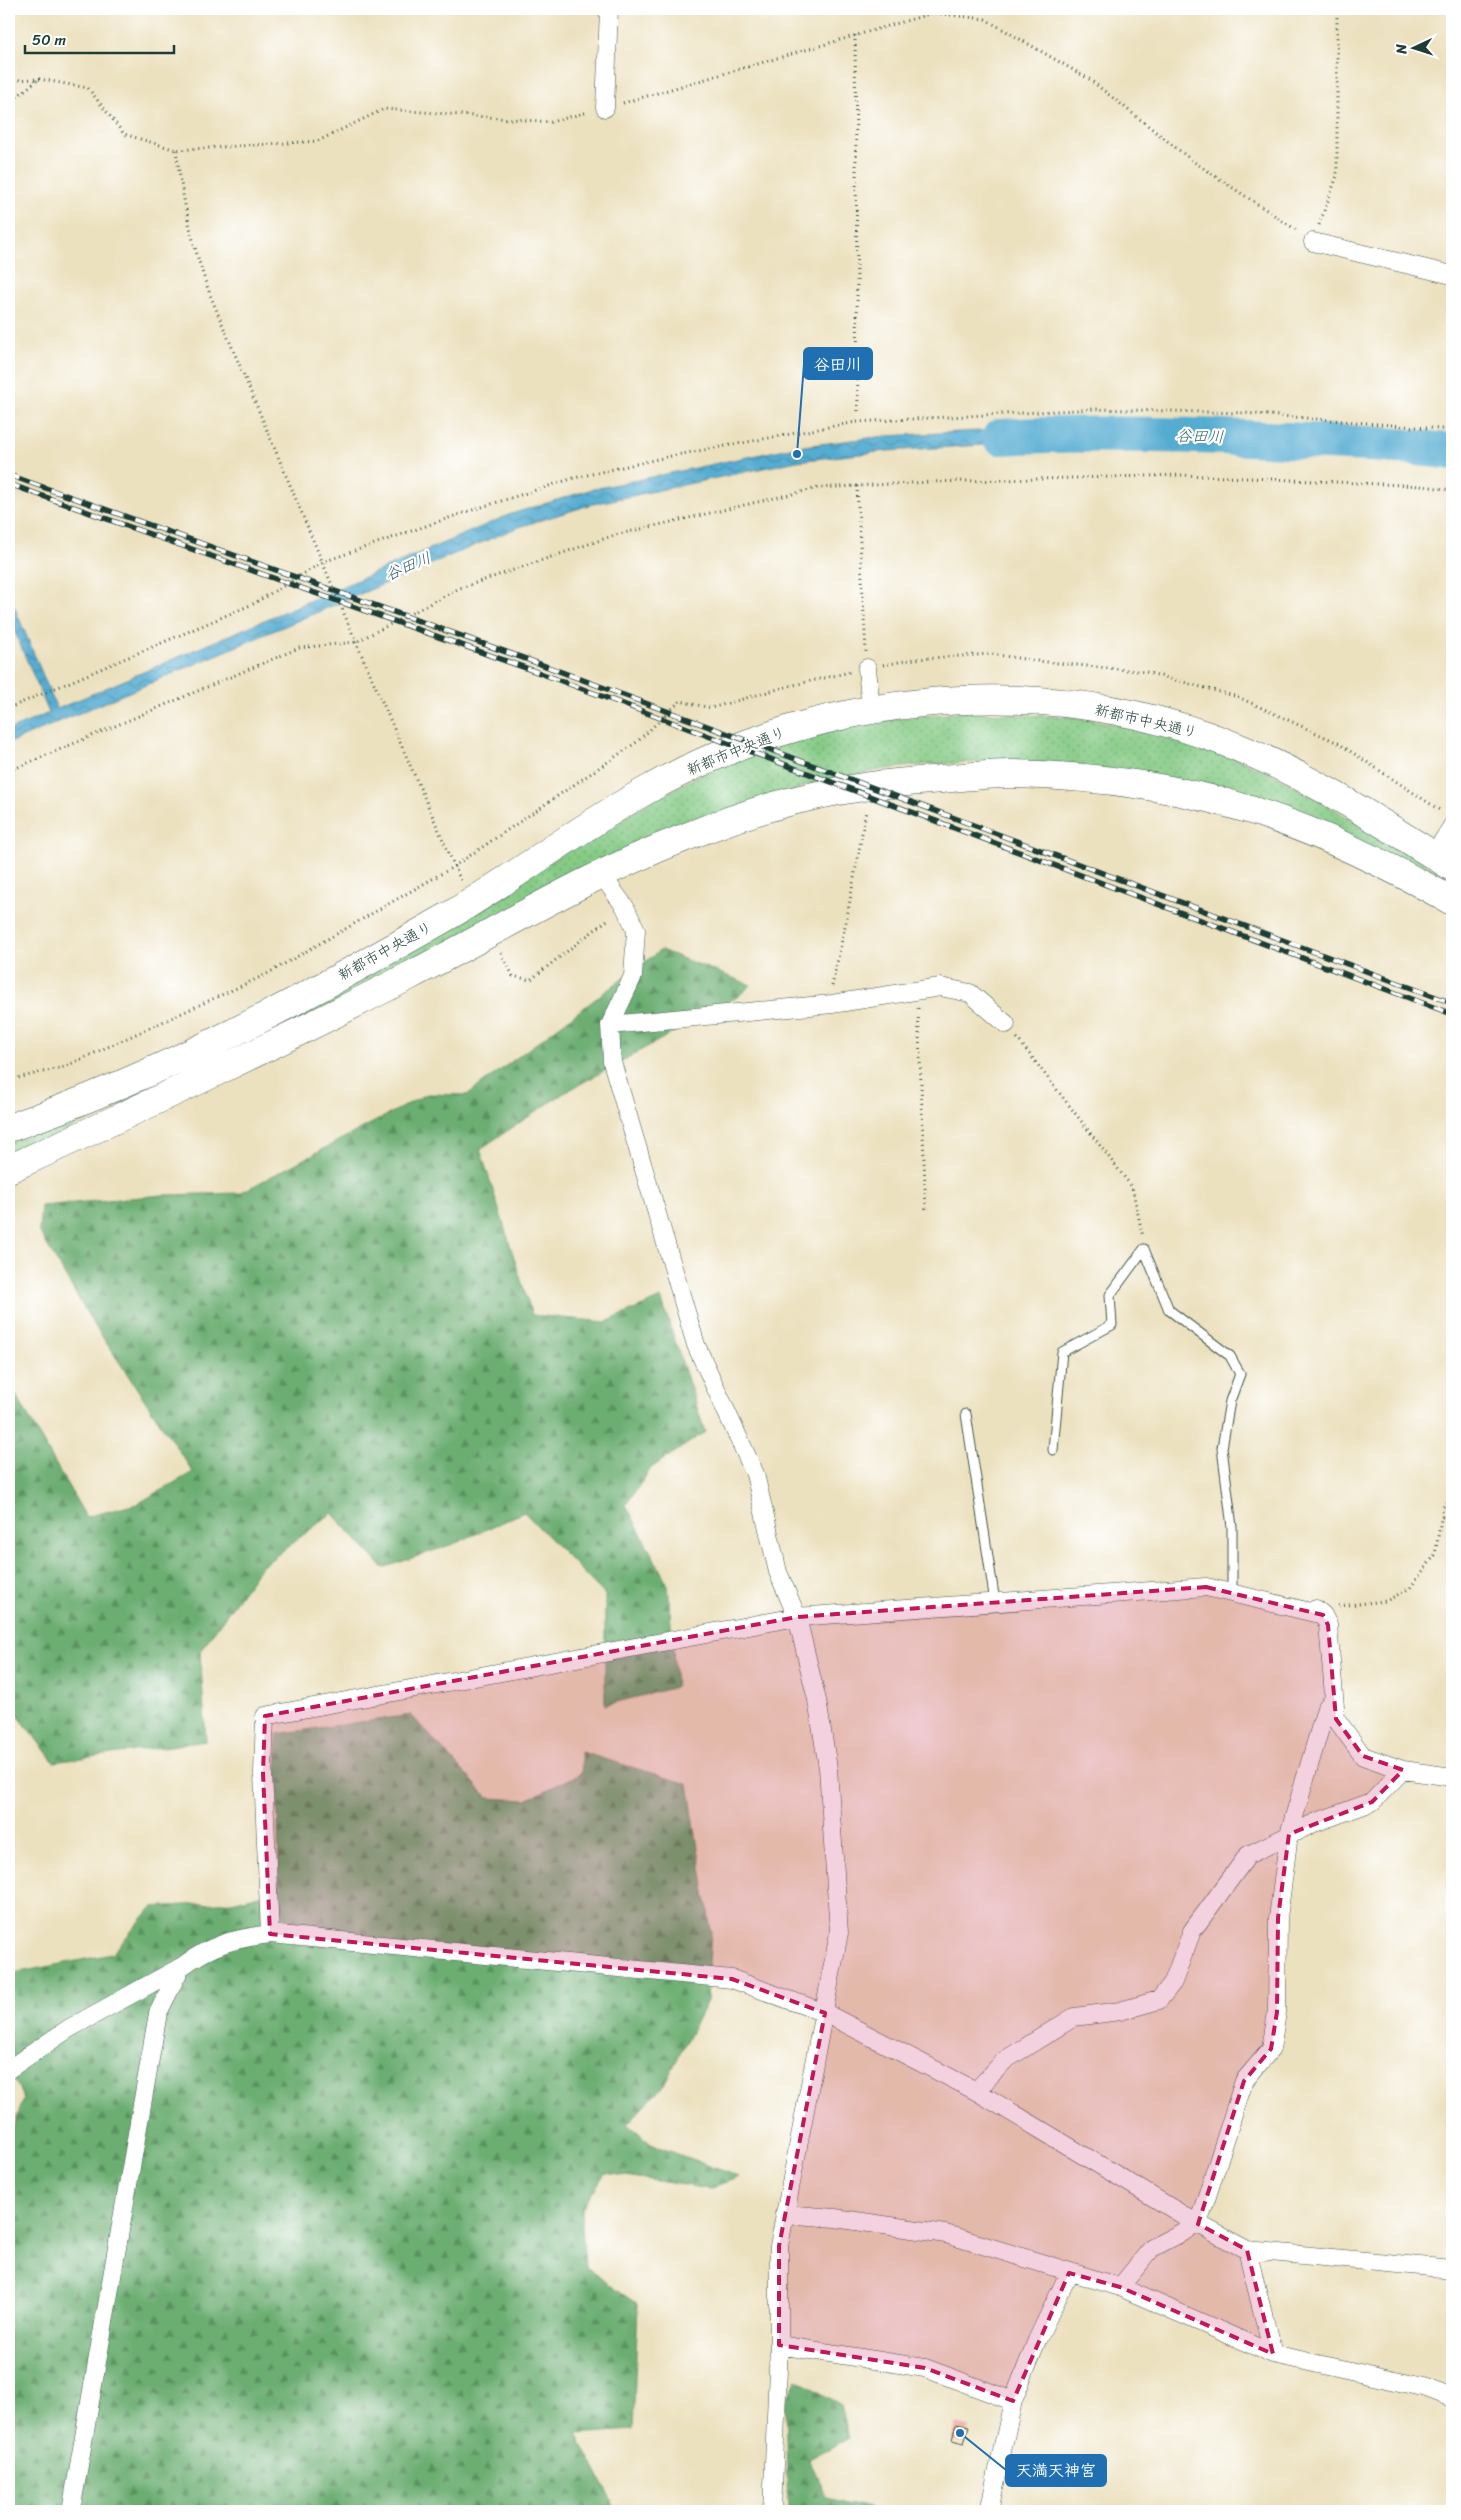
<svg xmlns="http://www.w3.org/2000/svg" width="1461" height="2520" viewBox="0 0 1461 2520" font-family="Sriracha,'Klee One',sans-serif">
	<defs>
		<pattern id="grass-dots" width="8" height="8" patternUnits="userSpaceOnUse" patternTransform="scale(1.25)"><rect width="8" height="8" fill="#85ca85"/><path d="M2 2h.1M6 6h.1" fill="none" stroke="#6ca56e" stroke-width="1.8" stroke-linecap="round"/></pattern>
		<pattern id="forest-firs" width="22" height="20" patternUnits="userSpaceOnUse" patternTransform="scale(1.25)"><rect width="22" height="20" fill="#6cae72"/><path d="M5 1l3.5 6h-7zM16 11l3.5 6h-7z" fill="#588f5e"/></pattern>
		<pattern id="water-waves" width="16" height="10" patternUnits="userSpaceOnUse" patternTransform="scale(1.25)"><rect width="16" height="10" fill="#54acd1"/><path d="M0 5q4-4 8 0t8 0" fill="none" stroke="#458daa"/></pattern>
	</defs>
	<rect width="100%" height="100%" fill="#fff"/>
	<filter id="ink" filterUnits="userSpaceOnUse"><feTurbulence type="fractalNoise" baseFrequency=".02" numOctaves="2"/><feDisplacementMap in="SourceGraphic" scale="10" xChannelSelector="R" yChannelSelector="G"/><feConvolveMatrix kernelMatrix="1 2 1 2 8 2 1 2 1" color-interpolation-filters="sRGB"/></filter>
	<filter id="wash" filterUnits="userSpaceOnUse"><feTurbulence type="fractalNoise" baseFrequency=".0096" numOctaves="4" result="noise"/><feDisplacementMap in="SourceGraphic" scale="20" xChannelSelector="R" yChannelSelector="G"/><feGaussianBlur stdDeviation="1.12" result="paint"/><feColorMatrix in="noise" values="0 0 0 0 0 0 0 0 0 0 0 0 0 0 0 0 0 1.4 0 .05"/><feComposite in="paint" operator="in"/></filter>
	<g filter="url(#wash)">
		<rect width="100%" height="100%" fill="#ece1bf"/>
		<path fill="url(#grass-dots)" stroke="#52845c" d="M967,712L1082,718L1154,732L1226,754L1283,779L1452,879V889L1389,854L1020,760L929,764L884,769L806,785L9,1157V1143L81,1117L135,1094L263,1032L648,803L707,771L781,744L873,721Z"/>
		<path fill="url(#forest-firs)" stroke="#467653" d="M661,950L751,985L737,997L564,1093L480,1149L532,1315L606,1322L661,1298L705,1432L651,1468L626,1505L668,1585L676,1687L605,1705V1595L524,1512L456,1543L383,1568L332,1513L260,1568L200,1651L206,1741L54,1762L9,1704V1383L86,1517L137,1504L193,1472L91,1320L39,1231L41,1206L163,1195L240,1193L427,1094L467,1095Z
			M411,1715L488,1798L526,1800L582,1773L581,1752L688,1784L711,1931L707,2001L664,2085L627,2124L651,2144L739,2177L710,2189L605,2173L581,2210L585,2267L638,2305L633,2430L577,2434L617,2511H9V2138L24,2099L9,2068V1974L112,1954L152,1907L232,1902L279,1890L277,1734Z
			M797,2379L841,2405L849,2438L809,2459L827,2498L875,2511H788L785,2403Z"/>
		<path fill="url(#water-waves)" stroke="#3a7482" d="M1050,427L1049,441L887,451L797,461L593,504L516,528L9,743V730L49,713L9,618V594L57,709L511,514L589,490L795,447L886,436Z"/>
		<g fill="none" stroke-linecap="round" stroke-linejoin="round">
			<path stroke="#54acd1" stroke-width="36" d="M1000,437C1095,432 1190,435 1285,440C1341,443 1397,444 1452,452"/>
		</g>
		<g id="blocks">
			<path fill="#eca39c" d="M956,2424L969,2427L964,2443L952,2440Z"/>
		</g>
	</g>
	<g filter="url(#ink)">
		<use href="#blocks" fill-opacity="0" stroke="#3e5649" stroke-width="1"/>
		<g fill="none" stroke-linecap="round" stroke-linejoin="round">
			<defs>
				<path id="service" d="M966,1414L995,1602
					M1053,1450L1062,1352L1112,1325L1110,1295L1144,1249L1169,1310L1230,1356L1240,1374L1230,1401L1222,1448L1232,1527V1593"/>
				<path id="minor" d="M605,108L609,9
					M1313,242L1452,275
					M867,668L871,710
					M1434,855L1452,826
					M601,874L625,907L636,930L633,976L610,1025L612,1062L696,1345L755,1474L778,1572L797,1617L817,1700L828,1768L839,1933L779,2246V2345L772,2511
					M610,1025L832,1004L940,987L970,993L1006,1024
					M1316,1609L1323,1615L1328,1625L1336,1719L1363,1756L1403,1770L1452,1777
					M270,1934L732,1979L825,2013L976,2091L1198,2224L1247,2250L1452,2269
					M9,2069L68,2029L181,1967C212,1944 233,1939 270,1934L263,1773L265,1716L797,1617L1206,1587L1323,1615
					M976,2091L1005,2060L1074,2017L1120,2011L1159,2000L1173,1982L1192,1931L1248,1855L1314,1823L1372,1802L1403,1770
					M784,2214L835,2218L946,2234L1120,2287L1273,2354L1423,2387L1452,2398
					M1247,2250L1273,2354
					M1120,2287L1152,2248L1198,2224L1244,2081L1271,2049L1277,2012L1278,1918L1289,1834L1326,1708L1334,1699
					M779,2345L925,2368L1013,2401
					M71,2511L158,2013L181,1967
					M989,2511L1013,2401L1037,2340L1069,2273"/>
				<path id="primary" d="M9,1128C164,1074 310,996 452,914C516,876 575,831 640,794C808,696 1022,670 1208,736C1296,767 1373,817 1452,867
					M9,1169C143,1107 278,1044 409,976C499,930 586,876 681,839C723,822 770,805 814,796C853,787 891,783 930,780C958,778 987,773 1015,774C1095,776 1178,787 1254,811C1322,833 1390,866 1452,901"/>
			</defs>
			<use href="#service" stroke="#3e5649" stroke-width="11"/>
			<use href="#minor" stroke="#3e5649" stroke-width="19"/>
			<use href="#primary" stroke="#3e5649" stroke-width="29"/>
			<path stroke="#3e5649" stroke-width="3" stroke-dasharray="1 4" stroke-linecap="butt" d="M855,35L858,415
				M9,80L39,79L88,88L124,134L176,150L318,141L384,109L551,122L588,112
				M9,103L39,79
				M623,103L933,13L985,19L1089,79L1194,162L1298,231
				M176,150C183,202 194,254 213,302L356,642L461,881
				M1319,225L1337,176V9
				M857,486L866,652
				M883,665L915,659L991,654L1037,661L1146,672L1238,697L1338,743L1441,811
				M9,708L253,604L323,562L460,514L574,478L671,456L856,422L1094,409L1244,413L1452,430
				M9,771L299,648L356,642L458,589L615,535L818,488L930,482L1183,475L1423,486L1452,490
				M501,953L513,976L530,980L610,918
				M832,986L847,917L866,811
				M918,1008L926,1210
				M1017,1038L1132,1187L1143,1237
				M9,1080L64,1067L265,975L453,867L637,742L680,701L711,708L785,687L850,672
				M1442,1517L1452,1522
				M1339,1606L1386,1601L1410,1588L1435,1555L1443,1507L1452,1497"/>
			<use href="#service" stroke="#fff" stroke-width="9"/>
			<use href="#minor" stroke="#fff" stroke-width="18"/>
			<use href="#primary" stroke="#fff" stroke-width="28"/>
			<defs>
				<path id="rail" d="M9,475L540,664L1452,1003
					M9,484L540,673L1452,1014"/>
			</defs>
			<use href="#rail" stroke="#1f3d34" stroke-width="5.5"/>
			<use href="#rail" stroke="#fff" stroke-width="4" stroke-dasharray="11" stroke-linecap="butt"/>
		</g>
	</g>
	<path fill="#c2185b" fill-opacity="0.2" stroke="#c2185b" stroke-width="4" stroke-dasharray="10 6" stroke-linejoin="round" d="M1206,1587L1323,1615L1328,1625L1336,1719L1363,1756L1403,1770L1372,1802L1289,1834L1278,1918L1277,2012L1271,2049L1244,2081L1198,2224L1247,2250L1273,2354L1120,2287L1069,2273L1013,2401L925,2368L779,2345V2246L825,2013L732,1979L270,1934L263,1773L265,1716L797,1617Z"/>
	<g text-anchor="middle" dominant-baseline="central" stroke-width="4.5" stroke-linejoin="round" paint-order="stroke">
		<g font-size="15" fill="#1f3d34" stroke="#fff">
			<text transform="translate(1146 721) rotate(13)">新都市中央通り</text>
			<text transform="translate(736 751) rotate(-22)">新都市中央通り</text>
			<text transform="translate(385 951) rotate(-29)">新都市中央通り</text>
		</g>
		<g font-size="16" font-style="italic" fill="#32646b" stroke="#fff">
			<text transform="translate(1200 436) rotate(2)">谷田川</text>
			<text transform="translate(408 566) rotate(-23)">谷田川</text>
		</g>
	</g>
	<path fill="none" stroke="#1f6fb2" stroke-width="2" d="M797 454L804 364M960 2433L1006 2470"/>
	<g fill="#1f6fb2" stroke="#fff" stroke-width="2">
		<circle cx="797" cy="454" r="5"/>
		<circle cx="960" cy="2433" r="5"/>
	</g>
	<g fill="#1f6fb2" stroke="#1f6fb2" stroke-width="2">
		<rect x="804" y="348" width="68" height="31" rx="5"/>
		<rect x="1006" y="2455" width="100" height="31" rx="5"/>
	</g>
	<g font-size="16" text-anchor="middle" font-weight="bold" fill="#fff">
		<text x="838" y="370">谷田川</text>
		<text x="1056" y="2476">天満天神宮</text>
	</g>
	<rect width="1461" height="2520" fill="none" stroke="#fff" stroke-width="30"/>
	<g transform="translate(1414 48) rotate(266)" stroke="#ffffff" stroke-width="4" paint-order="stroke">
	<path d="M0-4L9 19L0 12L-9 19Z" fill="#1f3d34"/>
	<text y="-8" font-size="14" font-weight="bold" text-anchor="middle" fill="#1f3d34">N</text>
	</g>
	<path d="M25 45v8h149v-8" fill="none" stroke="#1f3d34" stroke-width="2.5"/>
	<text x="32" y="45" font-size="15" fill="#1f3d34" stroke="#ffffff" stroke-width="4" paint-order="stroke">50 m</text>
</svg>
